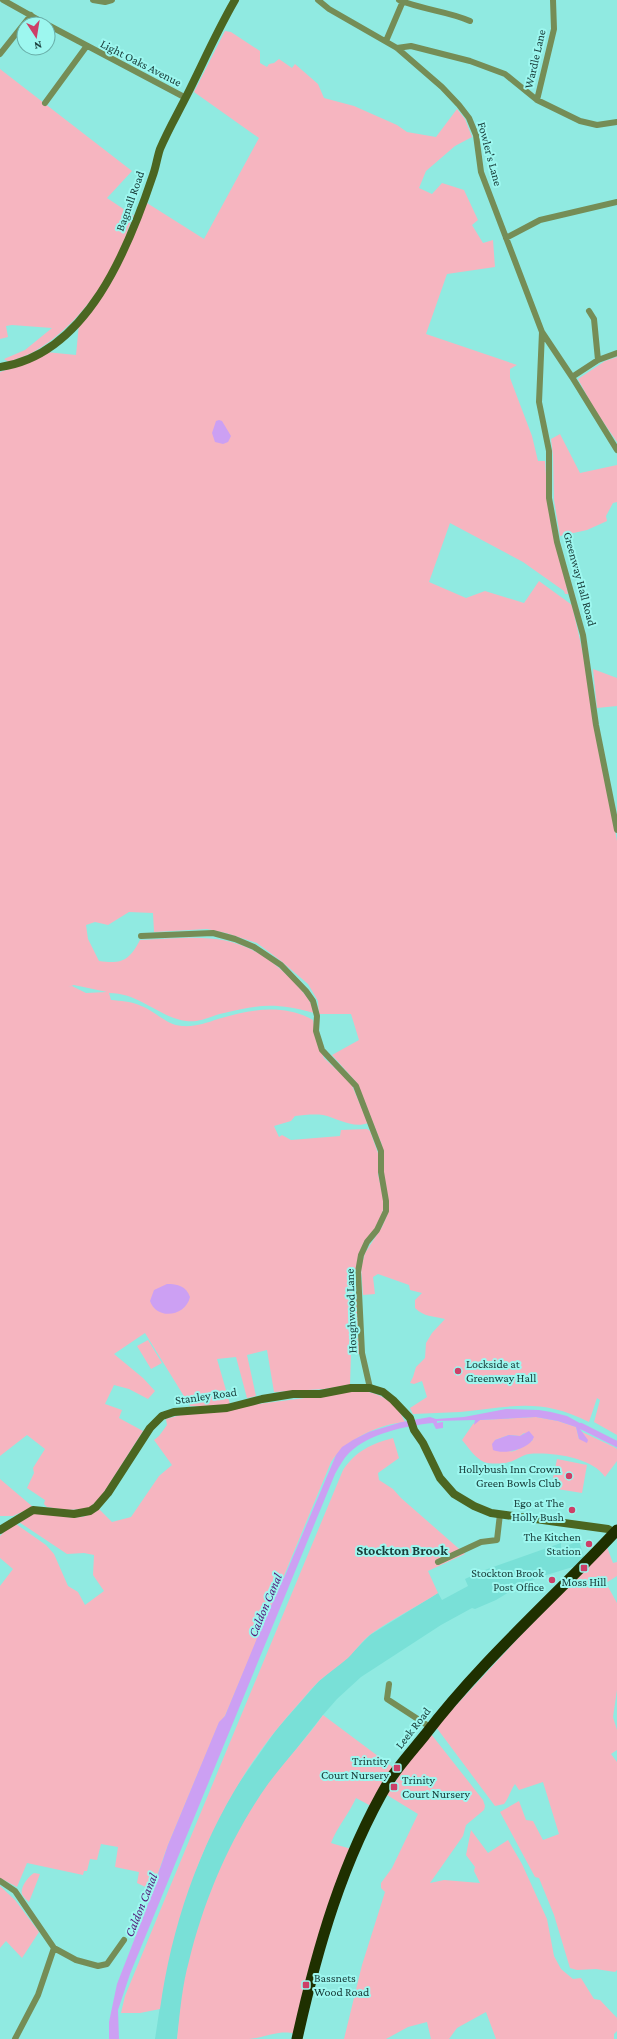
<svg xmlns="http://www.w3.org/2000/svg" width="617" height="2039" viewBox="0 0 617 2039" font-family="'Crimson Pro',serif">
	<rect width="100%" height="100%" fill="#90eae1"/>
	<path fill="#79e0d7" d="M579,1541L584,1557L576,1566L540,1577L514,1588V1589L496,1600L475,1609L472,1608L441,1625L361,1677L337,1699L323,1715L268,1785L239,1833L218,1875L182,1999L177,2039H155L167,1960L184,1898L212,1831L234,1790L276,1730L319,1681L347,1658L370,1635L438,1593L442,1600L468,1586L465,1579L482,1571L561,1543V1548Z"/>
	<path fill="#f6b5c0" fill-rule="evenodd" d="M225,31L231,32L260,51V63L267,67L269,64L274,63L279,59L292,68L295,64L318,84L324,98L354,106L397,125L407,132L436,137L457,109L465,119L472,137L455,146L426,171L419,188L432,194L442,183L464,190L478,220L472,225L483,243L493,240L495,267L447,274L426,334L517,365L510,369V378L532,436L538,461H545L547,488L568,594H565L564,591L523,562L450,523L429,582L466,598L485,591L524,603L539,581L572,605L582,649L617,841V1435L594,1422L600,1400L597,1398L589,1422C539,1397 512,1407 460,1412C444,1413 429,1413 413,1414L410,1408L427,1397L422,1381L414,1384L410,1383L413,1377L416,1367L425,1358L426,1343L432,1333L445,1319C433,1316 424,1317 415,1308V1300L422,1293L410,1290L409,1285L378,1274L373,1277L375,1294L363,1295L361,1268L365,1253L382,1227L388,1213L383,1175L382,1145L357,1083L332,1055L359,1040L351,1014H319L318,1001L308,984L281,961L257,943L226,933L207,929L154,932L153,913L129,912L108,925L95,922L86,925L88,939L99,961C122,964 129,961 140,940C205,937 241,929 292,980C300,989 313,1001 314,1013C278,1003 259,1004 224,1013C210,1016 200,1023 186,1021C158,1017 140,993 109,993L111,1000C121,1001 130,1001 139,1005C154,1010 166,1025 182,1026C195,1027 206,1023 218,1019C249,1010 282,1003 313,1020L318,1044L324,1058L351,1083L368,1123C353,1129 337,1118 323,1115C314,1114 304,1115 295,1116L291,1121L274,1126L279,1137L282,1135L291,1140L340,1136L341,1130L367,1129L370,1131L379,1156L378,1174L384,1201L382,1217L360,1256L358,1336L360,1354H351L350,1385L324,1389L274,1392L267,1350L247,1355L256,1396L247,1398L236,1357L217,1359L230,1404L225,1406H190L145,1333L114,1354L143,1378L155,1391L148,1399L129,1389L114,1385L105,1404L122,1410L119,1418L143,1431L101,1497L88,1509L66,1510L47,1507L44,1504L45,1500L27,1488L34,1473L33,1468L45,1449L27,1435L0,1456V372L20,365L46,352L76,355L79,324L100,300L116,274L147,203L204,239L259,138L194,92ZM74,985L107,992L86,993L72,986L68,987Z
		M0,69L132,171L107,198L134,216C127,227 126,241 120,253C100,292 73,329 35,351C27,356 18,358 9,362L4,359L25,350L52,328L12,325L6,326L8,337L0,339Z
		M617,357V442L593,407L578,379L605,361Z
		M560,434L580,473L617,465V502L613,503L606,516L607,521L587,530L560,536L554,500L553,455L551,439Z
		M593,669L617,678V706L597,708Z
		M148,1340L162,1363L151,1369L137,1346Z
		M353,1390C376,1391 395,1399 405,1422C379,1424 345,1440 331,1462L283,1578L280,1576L279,1579L282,1581L269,1611L265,1613L268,1614L225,1716L219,1723L168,1845L152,1890L137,1883L139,1872L115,1867L118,1847L101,1844L97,1860L90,1859L87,1871H84L83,1875L27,1863L17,1887L0,1878V1586L13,1569L0,1558V1536L8,1528L16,1524L46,1545L54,1554L68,1586L78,1592L85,1605L104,1591L93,1575L94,1555L84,1553L67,1554L19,1522C22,1519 26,1516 29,1514C49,1506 73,1529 99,1509L112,1522L131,1517L159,1476L172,1465L154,1440L159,1436L167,1425L166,1419L188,1413L313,1397Z
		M536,1417L558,1421L576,1427L579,1439L582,1434L580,1431L614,1447L617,1449V1461L605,1477C592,1457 551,1452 529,1454C522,1455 515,1461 509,1462C503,1464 489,1464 484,1462C475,1458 468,1447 462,1440L473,1424L480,1420ZM524,1433L533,1440C513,1451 513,1459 495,1440L509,1435L520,1436Z
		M393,1438L399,1458L378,1473L379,1480L393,1489L401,1498L465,1554L428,1571L438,1593C416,1607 392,1619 371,1634C362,1641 356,1650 348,1658C339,1666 328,1673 319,1681C308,1692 298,1705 287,1717C216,1800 175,1902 160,2009L140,2013H121L125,1996L162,1906L343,1470C356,1451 371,1444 393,1438Z
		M557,1459L587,1465L582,1493L551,1488Z
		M0,1479L33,1507L13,1516H0Z
		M607,1547L613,1563L617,1562V1576L606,1583L617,1603V1690L613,1717L617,1730V1750L611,1754L617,1762V1970L615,1972L596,1969L577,1970L570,1968L554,1915L539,1878L535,1877L500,1812L519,1801L526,1820L533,1821L543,1840L559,1834L543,1782L519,1790L515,1784C510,1791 509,1798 504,1804L495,1806L436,1727L521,1635Z
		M323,1715L394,1768L371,1806L356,1798C349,1814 337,1827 331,1843L351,1849L295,2034C279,2029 265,2038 249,2039C225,2039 201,2039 177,2039C180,2013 182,1986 189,1961C204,1899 231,1836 268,1784C285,1761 306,1739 323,1715Z
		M431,1734L483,1800L485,1806L484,1810L466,1825L463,1836L430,1883L444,1880L480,1883L474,1871L475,1867L466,1855L471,1830L488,1853L508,1840L522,1864L547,1919L554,1956L561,1969L573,1979L581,1978L594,1999L600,2000L617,2018V2031L614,2034V2039H496L486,2012L457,2028L449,2039H431L427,2022L408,2027L386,2039H344L362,1965L385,1892L381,1888V1883L392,1868L418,1814L387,1795L410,1759Z
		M34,1873L40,1874L29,1902C27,1900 23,1897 22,1894C20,1887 29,1876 34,1873Z
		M0,1886L15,1900L39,1932L22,1958L6,1941L0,1948Z"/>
	<path fill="#cca0f3" d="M219,420L222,421L231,436L228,442L223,444L215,442L212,433L216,421Z
		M167,1284C178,1284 186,1286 190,1297C186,1316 157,1321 150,1301L154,1290Z
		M506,1409L539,1410L551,1412L567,1416L587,1427L586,1430L580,1429L588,1440L587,1443L579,1439L576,1427L558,1421L536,1417L480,1420L474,1425L475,1420L437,1421V1423L443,1422V1428L436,1429L433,1423C405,1426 370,1433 349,1453C343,1459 339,1467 335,1474L130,1974L118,2010L119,2039H109V2022L117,1984L147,1907L168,1845L219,1722L225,1716L267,1614L265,1611H269L282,1581L279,1577L284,1578L336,1455L342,1447L353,1440L369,1432L402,1422L430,1417L436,1419L464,1417Z
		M529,1431L534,1437C530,1449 504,1455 493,1450L492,1444L495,1440L509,1435L520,1436Z"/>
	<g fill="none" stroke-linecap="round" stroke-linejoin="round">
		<path stroke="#cca0f3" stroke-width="6" d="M581,1426L617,1444"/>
		<path stroke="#758d56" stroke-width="6" d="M3,0L46,24
			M93,0L105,2L112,0
			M318,0L329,9L397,48L442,87L459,105L469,118L476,135L481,172L542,332L572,377L598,360L617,353
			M399,0C423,10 448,11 470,21
			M48,25L186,98
			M386,41L403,1
			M397,48L411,46L470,61L505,74L537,100L580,121L597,125L617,122
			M0,54L31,15
			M537,100L554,29L553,0
			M45,103L86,47
			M506,238L540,220L617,202
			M589,311L594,319L598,360
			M542,332L539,402L549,451V498L557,542L583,635L596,725L617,830
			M572,377L617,450
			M141,936L213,933L235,939L254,947L281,965L306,991L313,1001L317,1016L316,1031L322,1050L356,1086L381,1151V1172L386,1201V1211L377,1230L367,1242L361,1255L358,1272L362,1353L370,1388
			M438,1562L481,1542L497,1540L500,1514
			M389,1684L387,1699L430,1727
			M0,1881L15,1891L54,1948L76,1960L98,1966L107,1964L124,1940
			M15,2039L38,1995L54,1948"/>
		<path stroke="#4b6621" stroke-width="8" d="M0,367C87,355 129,247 153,175C156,167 157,158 160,149C168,130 178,113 187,95C203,63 217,31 235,0
			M0,1530L33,1510L74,1514L90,1511L96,1507L108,1493L150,1428L162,1416L174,1412L227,1408L262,1399L293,1394H320L351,1388H370L383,1392L393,1400L410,1418L414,1430L423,1443L440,1478L454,1494L474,1506L491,1513L608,1529L617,1534"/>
		<path stroke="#1f3000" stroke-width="11" d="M297,2039C317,1949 342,1861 389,1781C399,1765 413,1750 425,1735C482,1660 553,1599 617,1530"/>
	</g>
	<g fill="#cd3f67" stroke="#9df7ef" stroke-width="1.5">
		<circle cx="458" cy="1371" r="4"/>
		<circle cx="569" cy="1476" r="4"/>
		<circle cx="572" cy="1510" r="4"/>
		<circle cx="589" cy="1544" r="4"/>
		<rect x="580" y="1564" width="8" height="8" rx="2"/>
		<circle cx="552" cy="1580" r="4"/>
		<rect x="393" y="1764" width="8" height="8" rx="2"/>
		<rect x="390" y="1783" width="8" height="8" rx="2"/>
		<rect x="302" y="1981" width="8" height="8" rx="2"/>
	</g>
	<g text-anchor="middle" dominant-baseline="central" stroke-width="4" stroke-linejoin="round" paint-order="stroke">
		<g font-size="12" fill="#1b413e" stroke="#9df7ef">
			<text transform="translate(535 59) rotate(-77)">Wardle Lane</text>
			<text transform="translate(141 63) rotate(27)">Light Oaks Avenue</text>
			<text transform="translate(490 154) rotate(75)">Fowler's Lane</text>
			<text transform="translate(130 201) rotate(-70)">Bagnall Road</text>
			<text transform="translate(580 579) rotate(75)">Greenway Hall Road</text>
			<text transform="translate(351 1311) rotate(-92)">Houghwood Lane</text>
			<text transform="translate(206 1396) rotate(-8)">Stanley Road</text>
			<text transform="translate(413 1728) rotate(-52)">Leek Road</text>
		</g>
		<g font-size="12" fill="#1b413e" stroke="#9df7ef" text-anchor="end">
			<text x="466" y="1364" text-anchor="start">Lockside at<tspan x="466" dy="14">Greenway Hall</tspan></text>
			<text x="561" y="1469">Hollybush Inn Crown<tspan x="561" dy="14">Green Bowls Club</tspan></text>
			<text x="564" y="1503">Ego at The<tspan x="564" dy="14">Holly Bush</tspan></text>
			<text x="581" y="1537">The Kitchen<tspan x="581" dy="14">Station</tspan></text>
			<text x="544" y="1573">Stockton Brook<tspan x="544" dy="14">Post Office</tspan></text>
			<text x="584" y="1582" text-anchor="middle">Moss Hill</text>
			<text x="389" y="1761">Trintity<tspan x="389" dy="14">Court Nursery</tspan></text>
			<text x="402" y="1780" text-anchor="start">Trinity<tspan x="402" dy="14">Court Nursery</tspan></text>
			<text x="314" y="1978" text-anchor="start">Bassnets<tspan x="314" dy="14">Wood Road</tspan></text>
		</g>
		<g font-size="13" font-style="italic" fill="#521878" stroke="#9df7ef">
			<text transform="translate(265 1605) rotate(-67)">Caldon Canal</text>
			<text transform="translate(141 1905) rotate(-68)">Caldon Canal</text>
		</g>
		<g font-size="14" font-weight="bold" fill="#1b413e" stroke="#9df7ef">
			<text x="402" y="1550">Stockton Brook</text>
		</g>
	</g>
	<g transform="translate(36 36) rotate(168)"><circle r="19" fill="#9df7ef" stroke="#69aea8"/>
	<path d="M0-3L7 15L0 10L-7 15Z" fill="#cd3f67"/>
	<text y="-6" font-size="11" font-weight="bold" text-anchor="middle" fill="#1b413e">N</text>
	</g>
</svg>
